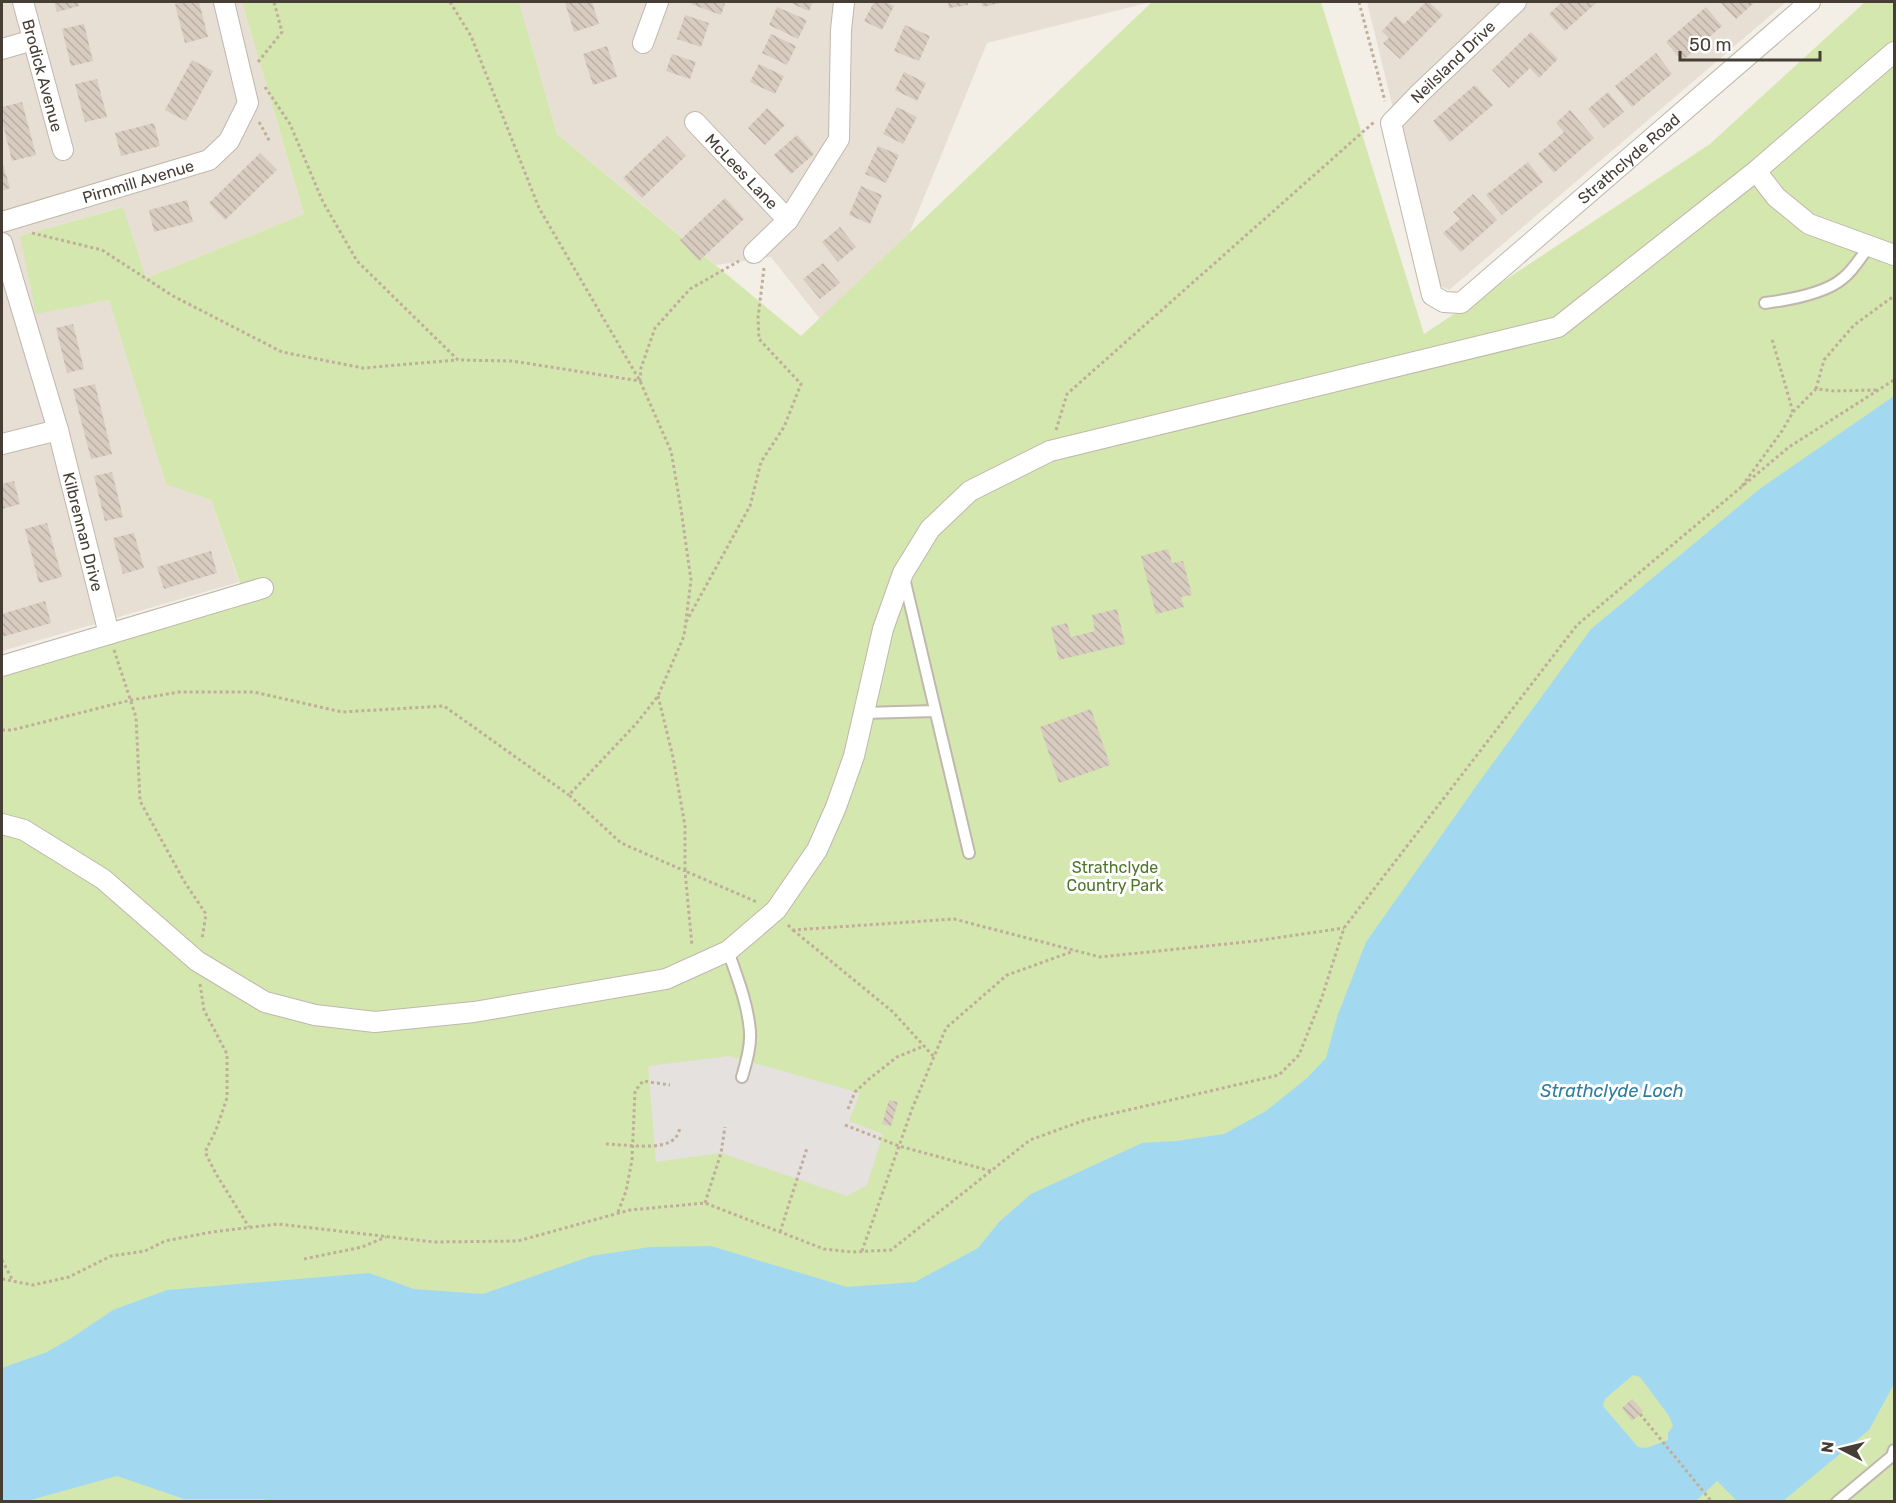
<svg xmlns="http://www.w3.org/2000/svg" width="1896" height="1503" viewBox="0 0 1896 1503" font-family="Rubik,sans-serif">
	<defs>
		<pattern id="building-back-hatch" width="6" height="6" patternUnits="userSpaceOnUse" patternTransform="scale(1.5)"><rect width="6" height="6" fill="#d8cbbf"/><path d="M-1 5l2 2M0 0l6 6M5-1l2 2" fill="none" stroke="#bbafa5"/></pattern>
	</defs>
	<rect width="100%" height="100%" fill="#f3eee6"/>
	<path fill="#e7dfd4" d="M2,2H242L304,214L146,278L122,207L20,236L109,300L166,483L211,500L239,582L2,651Z
		M519,2H1151L987,43L909,234L820,319L771,257L716,265L557,134Z
		M1367,2H1786L1449,290L1436,284Z"/>
	<path fill="#d4e7af" d="M242,2H519L557,134L801,336L1152,2H1321L1424,334L1710,144L1865,2H1894V1501L2,1502V677L247,603L211,500L166,484L109,300L36,314L20,236L123,207L146,278L304,214Z"/>
	<path fill="#e4e1de" d="M729,1056L860,1093L849,1121L883,1134L867,1185L847,1196L721,1153L656,1162L648,1066Z"/>
	<path fill="#a3d9f0" fill-rule="evenodd" d="M1894,396V1384L1869,1430L1783,1501H1737L1717,1481L1695,1502H275L263,1499H184L117,1476L27,1501H2V1368L47,1352L73,1337L113,1310L167,1290L369,1273L414,1289L483,1294L591,1256L650,1247L711,1246L847,1287L915,1282L978,1248L999,1222L1031,1194L1142,1143L1176,1141L1224,1134L1266,1111L1307,1078L1326,1058L1337,1017L1366,942L1482,778L1591,629L1761,488ZM1633,1375L1640,1377L1669,1416L1673,1426L1668,1433V1440L1646,1448L1638,1447L1603,1406L1605,1399Z"/>
	<path fill="url(#building-back-hatch)" d="M54,2H78L79,6L57,12Z
		M183,2H199L208,37L185,43L175,4Z
		M565,2H592L599,24L574,32Z
		M692,2H720L725,4L721,15L691,4Z
		M788,2H813L809,11Z
		M874,2H886L894,6L882,30L864,21Z
		M948,2H968V5L949,8Z
		M981,2H1004L983,7Z
		M1426,2H1429L1443,15L1400,59L1383,43L1389,38L1382,31L1396,16L1404,24Z
		M1562,2H1597L1565,31L1549,14Z
		M1720,2H1755L1736,19Z
		M777,7L807,20L798,39L769,25Z
		M1706,7L1722,26L1682,61L1666,42Z
		M685,15L709,23L701,47L677,39Z
		M84,24L93,61L71,66L62,29Z
		M905,25L930,36L919,61L894,51Z
		M1531,32L1558,59L1539,78L1530,68L1509,88L1492,70Z
		M771,34L796,46L787,65L762,53Z
		M607,46L617,77L593,85L583,54Z
		M1656,53L1672,74L1632,107L1615,86Z
		M672,54L696,62L690,79L666,71Z
		M192,60L213,71L186,121L165,110Z
		M759,64L784,76L775,94L750,82Z
		M904,72L926,83L917,101L895,90Z
		M97,79L107,117L85,122L75,84Z
		M1475,85L1493,105L1450,142L1433,121Z
		M1608,92L1624,112L1604,128L1588,109Z
		M22,102L36,155L12,161L2,120V107Z
		M897,107L917,117L903,144L883,134Z
		M767,108L785,125L765,145L748,128Z
		M1570,110L1594,138L1554,173L1538,154L1564,132L1556,123Z
		M154,123L160,146L121,156L115,133Z
		M797,135L814,154L791,174L774,155Z
		M667,136L686,156L642,198L623,178Z
		M878,146L899,155L886,183L865,174Z
		M260,153L277,170L225,220L209,203Z
		M2,161L10,188L2,191Z
		M1528,162L1543,182L1502,215L1486,195Z
		M861,186L882,195L870,224L849,215Z
		M1473,194L1497,220L1461,252L1443,233L1460,219L1453,212Z
		M725,198L744,219L699,261L680,240Z
		M187,200L193,222L154,232L149,210Z
		M840,227L856,247L838,262L822,242Z
		M823,263L840,283L820,299L803,279Z
		M73,324L84,369L67,373L56,328Z
		M95,384L112,454L91,459L73,389Z
		M112,472L123,517L105,521L94,476Z
		M14,481L20,504L2,509V484Z
		M47,523L62,577L39,583L25,529Z
		M134,533L144,568L123,574L113,538Z
		M1168,549L1172,563L1183,561L1192,595L1181,597L1184,607L1156,614L1141,556Z
		M211,551L217,573L164,589L157,567Z
		M45,601L51,623L2,637V614Z
		M1117,609L1125,644L1059,660L1051,627L1067,623L1071,637L1095,631L1092,615Z
		M1091,709L1110,765L1059,783L1040,727Z
		M889,1100L898,1102L891,1126L882,1124Z
		M1632,1399L1643,1411L1632,1421L1622,1408Z"/>
	<g fill="none" stroke-linecap="round" stroke-linejoin="round">
		<defs>
			<path id="service" d="M1765,303C1788,300 1824,294 1842,279C1853,271 1861,257 1869,246
				M904,578L969,853
				M863,713L935,711
				M728,951C737,977 748,1004 750,1032C751,1047 746,1063 742,1077
				M1837,1502L1892,1456L1894,1450"/>
			<g id="minor">
				<path id="s1" d="M23,2L63,150"/>
				<path id="s2" d="M1516,2L1420,93L1391,123L1432,295L1444,302L1461,303L1810,2"/>
				<path d="M643,43L658,2"/>
				<path d="M2,49L33,40"/>
				<path id="s3" d="M695,122L788,220"/>
				<path d="M1756,171L1776,197L1809,224L1894,255"/>
				<path id="s4" d="M2,222L209,160L229,141L248,103L224,2"/>
				<path id="s5" d="M2,243L58,430L109,634"/>
				<path d="M754,253L788,220L839,139L841,30L844,2"/>
				<path d="M2,444L58,430"/>
				<path d="M2,666L263,588"/>
				<path d="M2,824L24,830L103,879L197,961L265,1002L315,1015L375,1022L474,1012L666,979L728,951L776,910L817,850L836,807L854,756L883,629L903,573L930,529L970,491L1050,451L1558,327L1756,171L1894,52"/>
			</g>
		</defs>
		<use href="#service" stroke="#c1b7ac" stroke-width="14"/>
		<use href="#minor" stroke="#c1b7ac" stroke-width="22"/>
		<path stroke="#c0ae9a" stroke-width="3" stroke-dasharray="3 3" stroke-linecap="butt" d="M450,2L471,36L539,208L640,381L671,451L681,509L691,580L684,636L658,696L636,724L569,795L621,843L685,871L692,946
			M1359,2L1385,101
			M258,62L282,32L274,2
			M265,87L290,124L323,202L357,261L458,360L512,361L640,381L641,368L655,328L690,289L739,261
			M259,122L270,142
			M32,233L102,250L173,296L282,352L363,368L457,360
			M1816,389L1824,360L1854,325L1894,296
			M1793,412L1816,389L1835,391L1877,390
			M1056,430L1067,394L1374,122
			M1742,486L1782,431L1793,412L1772,339
			M686,622L750,506L761,462L784,427L801,384L759,339L758,318L764,268
			M114,650L136,717L140,801L184,881L206,914L202,939
			M658,696L673,757L685,826V871L757,902
			M2,730H12L131,700L179,692H254L342,712L444,706L569,795
			M788,925L793,930L954,919L1100,957L1255,941L1344,928
			M793,930L893,1012L934,1057
			M200,984L204,1010L227,1054V1098L216,1130L205,1152L216,1174L249,1227
			M848,1109L855,1092L869,1079L897,1057L924,1046
			M845,1125L899,1146L991,1171
			M606,1144C623,1144 665,1152 676,1137C678,1135 679,1131 680,1128
			M705,1203L721,1153L725,1127
			M618,1212L626,1191L632,1160L635,1091L643,1081L670,1085
			M780,1232L807,1148
			M862,1251L912,1109L946,1028L1007,975L1074,951
			M304,1259L362,1247L386,1237
			M2,1260L13,1281
			M2,1279L33,1285L69,1277L111,1256L145,1251L165,1241L212,1232L278,1224L434,1242L518,1241L630,1210L705,1203L824,1249L852,1252L891,1250L1030,1140L1085,1120L1279,1075L1299,1055L1322,997L1344,928L1577,625L1789,447L1894,380
			M1640,1414L1712,1502"/>
		<use href="#service" stroke="#fff" stroke-width="10"/>
		<use href="#minor" stroke="#fff" stroke-width="20"/>
	</g>
	<g text-anchor="middle" dominant-baseline="central" stroke-width="6" stroke-linejoin="round" paint-order="stroke">
		<g font-size="16" fill="#463e35" stroke="#fff">
			<text transform="translate(1453 62) rotate(-44)">Neilsland Drive</text>
			<text stroke="none"><textPath href="#s1" startOffset="76">Brodick Avenue</textPath></text>
			<text stroke="none"><textPath href="#s2" startOffset="603">Strathclyde Road</textPath></text>
			<text stroke="none"><textPath href="#s3" startOffset="68">McLees Lane</textPath></text>
			<text stroke="none"><textPath href="#s4" startOffset="142">Pirnmill Avenue</textPath></text>
			<text stroke="none"><textPath href="#s5" startOffset="300">Kilbrennan Drive</textPath></text>
		</g>
		<g font-size="16" fill="#4f7729" stroke="#fff">
			<text x="1115" y="867">Strathclyde<tspan x="1115" dy="18">Country Park</tspan></text>
		</g>
		<g font-size="18" font-style="italic" fill="#2c7da1" stroke="#fff">
			<text x="1612" y="1091">Strathclyde Loch</text>
		</g>
	</g>
	<rect width="1896" height="1503" fill="none" stroke="#463e35" stroke-width="6"/>
	<g transform="translate(1842 1449) rotate(277)" stroke="#ffffff" stroke-width="4.5" paint-order="stroke">
	<path d="M0-4.5L10 22L0 15L-10 22Z" fill="#463e35"/>
	<text y="-9" font-size="16" font-weight="bold" text-anchor="middle" fill="#463e35">N</text>
	</g>
	<path d="M1680 51v9h140v-9" fill="none" stroke="#463e35" stroke-width="3"/>
	<text x="1689" y="51" font-size="18" fill="#463e35" stroke="#ffffff" stroke-width="4.5" paint-order="stroke">50 m</text>
</svg>
